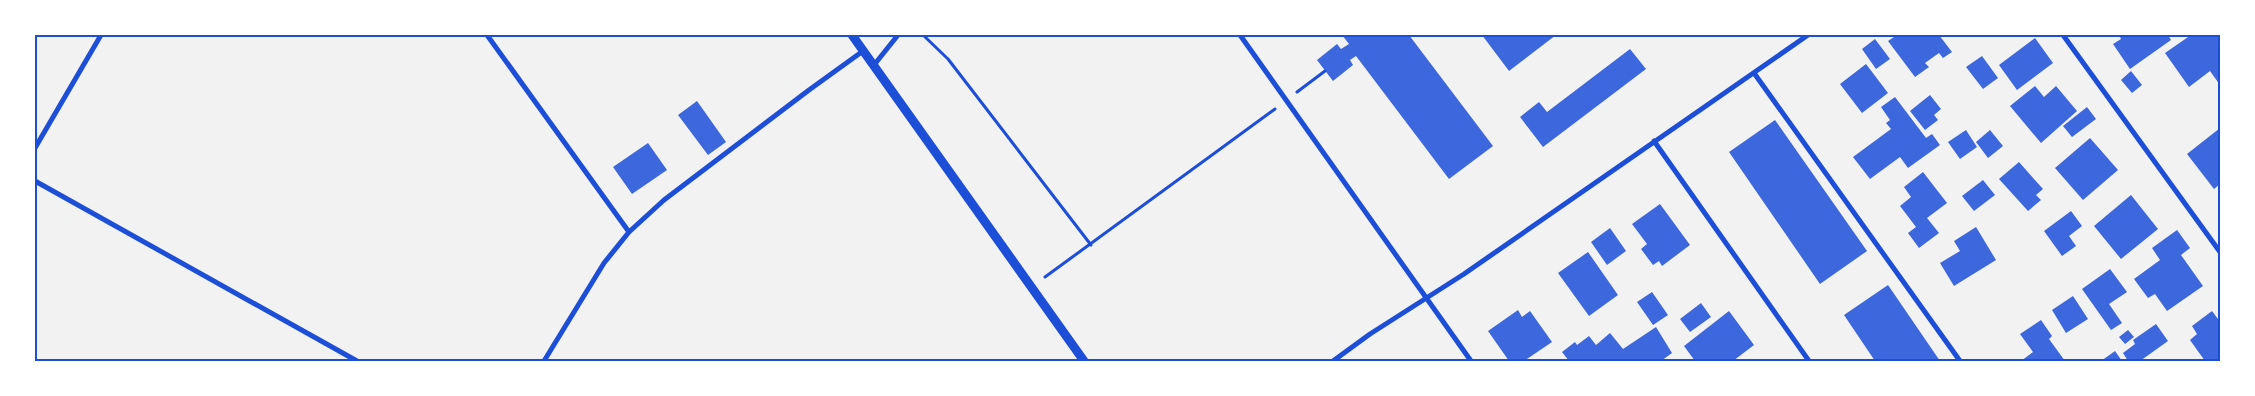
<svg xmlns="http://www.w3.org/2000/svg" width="2255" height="396" viewBox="0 0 2255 396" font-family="Raleway,sans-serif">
	<rect width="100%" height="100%" fill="#f2f2f2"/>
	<path fill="#3d67dc" d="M1342,35H1409L1493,146L1449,179L1356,56L1350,60L1353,65L1333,81L1317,60L1337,44L1341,49L1349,44Z
		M1482,35H1556L1509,71Z
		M1897,35H1939L1952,52L1943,58L1939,53L1925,63L1929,67L1915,77L1888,41Z
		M2119,35H2168L2171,40L2130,69L2113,44L2121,39Z
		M2191,35H2220V85L2210,71L2189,87L2165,53Z
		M2035,38L2053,63L2017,90L1999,65Z
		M1875,39L1890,59L1876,69L1862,49Z
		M1630,49L1646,69L1543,147L1520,117L1539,102L1547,112Z
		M1982,56L1998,78L1983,89L1966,67Z
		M1866,64L1888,93L1862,113L1840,84Z
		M2131,71L2142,85L2132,93L2121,80Z
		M2035,86L2044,97L2056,86L2077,111L2041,143L2010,106Z
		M1930,95L1941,109L1934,115L1938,120L1925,130L1910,111Z
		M1895,97L1926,138L1932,134L1940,145L1908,168L1900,157L1870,179L1853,157L1891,129L1886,123L1890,120L1881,107Z
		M697,101L726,142L708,155L678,115Z
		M2087,107L2096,119L2072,137L2063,126Z
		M1775,120L1867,251L1820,284L1729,152Z
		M2220,128V184L2214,189L2187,154Z
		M1966,130L1977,147L1960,159L1948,142Z
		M1990,130L2003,146L1988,158L1976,142Z
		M2090,138L2118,170L2083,200L2055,168Z
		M648,143L667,170L632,194L613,167Z
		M2019,162L2043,189L2036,195L2041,200L2028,211L1999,179Z
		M1923,172L1947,203L1927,218L1939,233L1919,248L1908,233L1916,227L1900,206L1911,197L1904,187Z
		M1983,180L1995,195L1974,211L1962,196Z
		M2131,195L2158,229L2121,259L2094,226Z
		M1660,204L1690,245L1662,266L1659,261L1653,265L1641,249L1647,244L1632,224Z
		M2071,211L2082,226L2069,236L2076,246L2062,256L2044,231Z
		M1976,227L1996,260L1954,286L1940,263L1960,251L1954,241Z
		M1610,228L1626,251L1607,265L1591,242Z
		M2177,230L2190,248L2181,255L2203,286L2167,311L2155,294L2148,298L2134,279L2160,260L2152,248Z
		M1588,252L1618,295L1589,316L1558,273Z
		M2110,269L2127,292L2109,304L2122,323L2111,330L2082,289Z
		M1888,285L1940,361H1875L1844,315Z
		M1652,292L1668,315L1653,325L1637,302Z
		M2073,296L2088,319L2066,333L2052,310Z
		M1701,303L1711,317L1690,332L1680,319Z
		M1518,310L1522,317L1530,311L1552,342L1524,361H1509L1488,331Z
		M1729,311L1754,345L1733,361H1695L1684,346Z
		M2212,311L2218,319L2220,318V361H2205L2190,340L2197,334L2192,326Z
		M2041,320L2052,336L2049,339L2065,361H2021L2033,352L2020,334Z
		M2156,324L2168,341L2140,361H2128L2123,353L2135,344L2133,340Z
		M1656,327L1672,353L1661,361H1569L1562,352L1575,342L1577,345L1589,336L1596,345L1610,333L1623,349Z
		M2128,330L2134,337L2125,344L2119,337Z
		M2115,351L2122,361H2101Z"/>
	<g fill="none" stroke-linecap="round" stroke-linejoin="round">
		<path stroke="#1d4ed8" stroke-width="3" d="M923,35L948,59L1091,245
			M1297,92L1325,71
			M1045,277L1275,109"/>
		<path stroke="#1d4ed8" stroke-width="5" d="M487,35L629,232
			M1240,35L1471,361
			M2063,35L2220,252
			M874,65L898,35
			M1754,73L1960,361
			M1654,141L1809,361
			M35,148L101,35
			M35,181L357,361
			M544,361L604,263L629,232L664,200L809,90L863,51
			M1333,361L1370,334L1464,274L1808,35"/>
		<path stroke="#1d4ed8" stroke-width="9" d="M852,35L1084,361"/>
	</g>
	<rect width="2255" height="396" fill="none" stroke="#ffffff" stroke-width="72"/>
	<rect x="36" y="36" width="2183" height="324" fill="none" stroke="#1d4ed8" stroke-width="2"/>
</svg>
